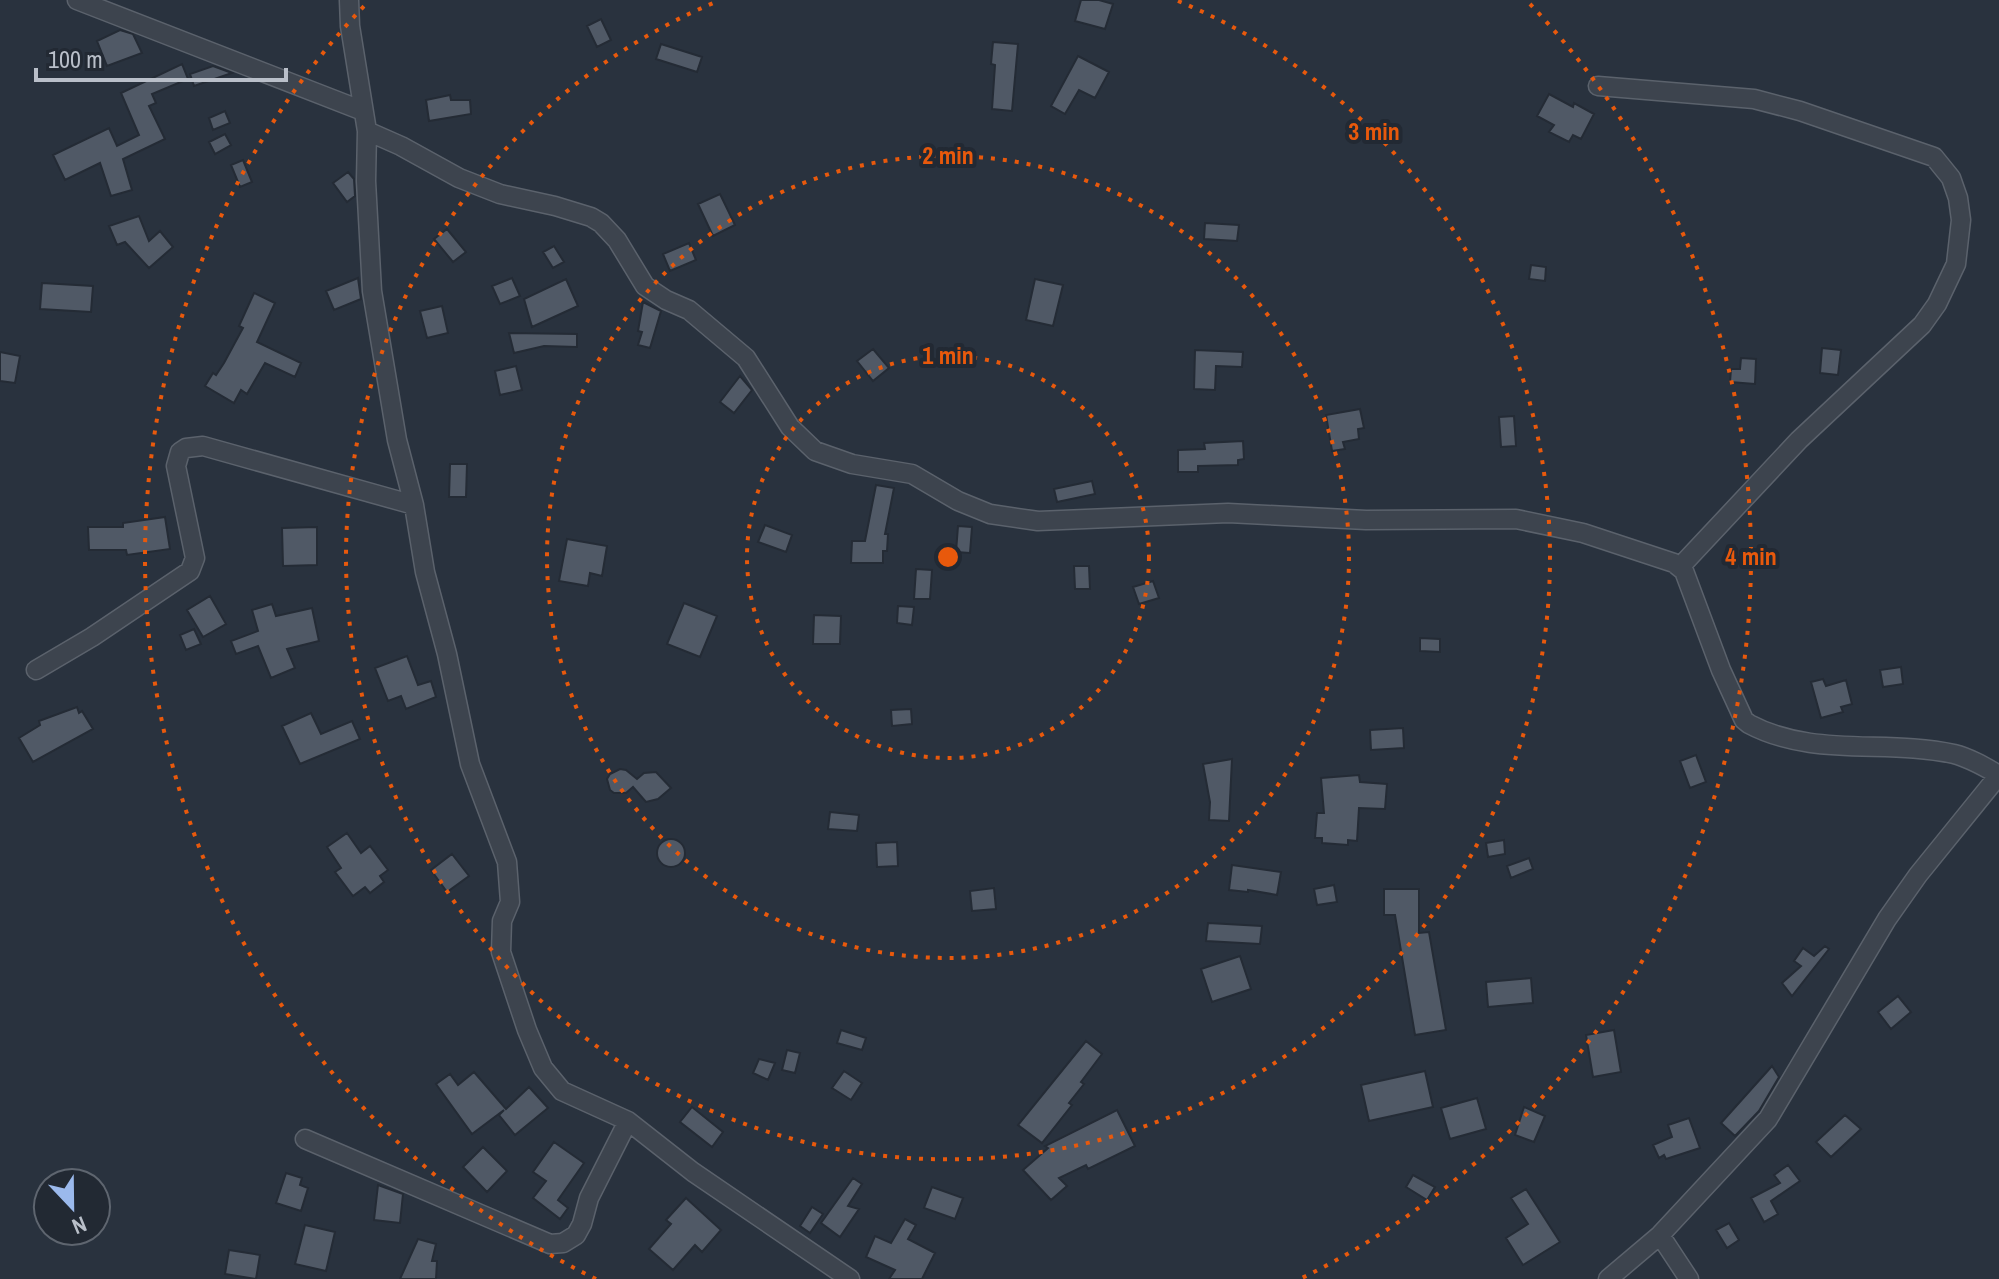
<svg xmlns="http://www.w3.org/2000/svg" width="1999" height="1279" viewBox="0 0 1999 1279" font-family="'Archivo Narrow',sans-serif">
	<rect width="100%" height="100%" fill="#29323e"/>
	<path fill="#505966" stroke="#242b35" stroke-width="2" d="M1081,0H1099L1113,4L1105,29L1075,21Z
		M601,19L611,40L597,47L587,26Z
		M120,30L133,34L142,53L107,66L97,41Z
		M993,42L1018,44L1012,111L992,109L995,65L991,64Z
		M661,44L702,57L697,72L656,59Z
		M1078,56L1109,72L1095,98L1079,90L1065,114L1051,106Z
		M182,64L188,79L152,94L156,103L149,106L165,139L123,159L132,190L111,196L100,163L65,180L53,155L109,128L117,146L139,135L121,93Z
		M213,66L232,73L194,86L190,74Z
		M1549,94L1573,107L1574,103L1594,114L1581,139L1573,135L1569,142L1549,132L1554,125L1537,116Z
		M450,95L451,100H470L471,114L429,121L426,100Z
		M225,111L230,123L213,130L209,118Z
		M225,134L231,145L215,154L209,142Z
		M243,160L252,182L240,187L231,165Z
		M348,172L354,179L355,196L347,202L333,183Z
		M720,194L735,225L713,236L698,204Z
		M139,216L149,241L160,231L173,247L149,268L125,242L117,245L109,226Z
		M1205,223L1239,225L1237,241L1204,239Z
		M447,229L466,252L453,262L434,239Z
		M689,243L696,260L670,271L663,254Z
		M554,246L564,262L553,268L543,252Z
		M1531,265L1546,267L1545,281L1529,279Z
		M358,278L361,299L334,310L326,291Z
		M512,278L520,296L500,304L492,286Z
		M566,279L578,306L532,327L524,299Z
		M1035,279L1063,285L1053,326L1026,320Z
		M42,283L93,286L91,312L40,309Z
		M254,293L275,303L257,342L301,363L295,377L265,363L247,394L241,390L234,403L205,386L213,373L216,375L224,363L243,328L239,326Z
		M643,302L661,311L650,348L638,345L642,332L638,331Z
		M442,306L448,333L427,338L420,311Z
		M509,333L577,334V347L544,346L514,353Z
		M1822,348L1841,350L1838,375L1820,373Z
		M873,349L889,368L873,381L857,361Z
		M1195,350L1243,352L1242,367L1216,366L1215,390L1194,389Z
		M0,352L20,356L15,383L0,381Z
		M1741,358L1756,359L1755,384L1730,382L1731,369H1740Z
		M516,366L522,390L500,395L495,371Z
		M740,376L752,390L734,413L720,402Z
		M1360,409L1364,428L1358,429L1359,439L1343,442L1345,449L1332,451L1326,415Z
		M1514,416L1516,446L1501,447L1499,417Z
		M1243,441L1244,459L1238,460V465L1198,466V472H1178V450L1205,449L1204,443Z
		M450,464H467L466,497H449Z
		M1092,481L1095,494L1057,502L1054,489Z
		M876,485L894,488L885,534H888L887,551H883V563H851L852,541H865Z
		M165,517L170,549L127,555L126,550H89L88,527H123V523Z
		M765,525L792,535L786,552L758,542Z
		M958,526L972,527L970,553L956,552Z
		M317,527V565L283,566L282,528Z
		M567,539L607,546L602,576L590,573L588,586L559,581Z
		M1074,566H1089L1090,589H1075Z
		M916,569L932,570L930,599H914Z
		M1153,581L1159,598L1139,604L1133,587Z
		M210,596L226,624L203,637L187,610Z
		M684,603L717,616L700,657L667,644Z
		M272,604L276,616L312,608L319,641L287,649L295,668L271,678L258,646L236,654L231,641L258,631L252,610Z
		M898,606L914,607L912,625L897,623Z
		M814,615L841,616L840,644H813Z
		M194,629L201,644L186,650L180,635Z
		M1420,638L1440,639V652L1420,651Z
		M407,656L418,685L431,681L436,697L406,709L401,696L388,701L375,668Z
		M1901,667L1903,684L1883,687L1880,670Z
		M1823,679L1826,686L1846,680L1852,704L1841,707L1843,712L1821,718L1811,682Z
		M77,707L79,713L82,711L93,729L33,762L19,738L40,725L39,721Z
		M911,709L912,724L892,726L891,710Z
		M311,713L321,734L352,721L360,739L300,764L282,726Z
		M1403,728L1404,748L1371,750L1370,730Z
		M1696,755L1706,782L1690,788L1680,761Z
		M1232,759L1229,821L1209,820L1210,802L1203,764Z
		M620,769L626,770L637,779L644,773L656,772L671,788L658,799L646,802L633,787L626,793H614L610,790L607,779L610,774Z
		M1359,775L1360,782L1387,784L1385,809L1359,808L1357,841L1348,840V845L1322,843V838H1315L1317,813H1324L1321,778Z
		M830,812L859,815L857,831L828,829Z
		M347,833L361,853L370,846L388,870L380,876L384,882L370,893L365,887L353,896L335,872L341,868L327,847Z
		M657 853a14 14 0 1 1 28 0a14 14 0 1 1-28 0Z
		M1504,840L1505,854L1488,857L1486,843Z
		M897,842L898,866L877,867L876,843Z
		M452,854L469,876L447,892L431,870Z
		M1529,858L1533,869L1511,878L1507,866Z
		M1232,865L1281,872L1277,895L1248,890V892L1229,890Z
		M1334,885L1337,902L1317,905L1314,889Z
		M994,888L996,909L972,911L970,891Z
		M1384,889H1419V933L1429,932L1446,1030L1415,1035L1395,915H1384Z
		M1208,923L1262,926L1260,944L1206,941Z
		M1825,946L1829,949L1792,996L1782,983L1801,966L1794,961L1803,948L1814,956Z
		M1240,956L1251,989L1212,1002L1201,969Z
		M1531,978L1533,1003L1488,1007L1486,982Z
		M1898,996L1911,1012L1891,1029L1878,1012Z
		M841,1030L866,1038L862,1050L837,1043Z
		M1614,1030L1621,1072L1593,1077L1586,1035Z
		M1086,1041L1102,1054L1081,1082L1084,1084L1069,1103L1072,1105L1042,1143L1018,1125Z
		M787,1050L800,1053L795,1073L782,1070Z
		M759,1059L775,1063L768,1080L753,1073Z
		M1772,1066L1779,1077L1759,1111L1735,1136L1721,1123Z
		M844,1071L862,1083L851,1100L832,1088Z
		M1425,1071L1433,1107L1369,1121L1361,1085Z
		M474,1072L506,1109L529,1087L548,1108L515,1135L499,1115L504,1110L472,1134L436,1084L450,1074L458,1085Z
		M1477,1098L1486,1129L1450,1139L1441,1108Z
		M692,1107L723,1132L712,1147L680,1122Z
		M1524,1107L1545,1116L1534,1142L1515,1135Z
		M1117,1110L1135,1146L1088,1169L1086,1165L1059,1178L1067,1186L1051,1200L1023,1170L1048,1148L1045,1146Z
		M1845,1115L1861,1129L1831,1157L1816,1142Z
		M1689,1118L1700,1148L1666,1159L1664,1155L1659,1158L1653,1145L1672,1137L1668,1125Z
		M554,1142L584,1163L558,1200L568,1208L560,1219L533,1198L546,1181L533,1172Z
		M483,1147L507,1171L487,1192L463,1167Z
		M1788,1165L1800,1181L1771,1201L1778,1214L1764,1222L1751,1198L1780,1183L1774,1175Z
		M286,1173L302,1178L300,1185L308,1188L301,1211L276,1203Z
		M1413,1175L1435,1187L1427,1200L1406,1187Z
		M853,1178L862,1184L848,1206L859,1209L840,1237L821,1223Z
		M378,1185L403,1194L400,1223L374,1220Z
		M932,1187L963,1198L955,1219L924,1208Z
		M1526,1189L1560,1242L1523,1265L1506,1238L1528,1224L1511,1198Z
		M686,1198L721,1230L702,1252L695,1245L673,1270L649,1249L671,1224L666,1220Z
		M812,1207L823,1214L810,1233L800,1226Z
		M905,1219L916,1225L908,1239L935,1253L922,1279H889L895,1270L866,1257L875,1236L891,1243Z
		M1729,1223L1739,1240L1727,1248L1716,1230Z
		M305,1225L335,1232L326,1271L295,1264Z
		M418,1239L436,1244L432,1261H437L436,1279H400Z
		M229,1250L260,1255L256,1279L225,1274Z"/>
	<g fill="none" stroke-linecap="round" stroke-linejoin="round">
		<defs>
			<path id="minor" d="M77,0L363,111
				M349,0L350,26L367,131L366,181L372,291L397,440L414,505L425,572L447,654L470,764L507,862L510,902L502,921L501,952L527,1030L543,1068L562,1091L628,1121L693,1172L850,1279
				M1598,86L1754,99L1800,111L1934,157L1951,178L1958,198L1961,220L1956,264L1937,304L1922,325L1799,440L1680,567
				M367,131L401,146L459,178L500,194L555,206L591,217L601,223L617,240L645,286L666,300L689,310L746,358L790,427L815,451L852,464L912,474L958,501L990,514L1038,521L1228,513L1366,520L1516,519L1583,533L1674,563L1684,571L1721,670L1744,720L1749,724C1813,758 1886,739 1954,754C1970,758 1985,767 1999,775
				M36,670L92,637L190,571L195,558L176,466L180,452L186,448L203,446L414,505
				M305,1139L550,1244L563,1243L576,1235L582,1224L589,1198L628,1121
				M1660,1235L1689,1279
				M1608,1279L1660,1235L1768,1119L1887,919L1918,875L1999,775"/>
		</defs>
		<use href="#minor" stroke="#5b626c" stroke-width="21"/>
		<use href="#minor" stroke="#3d444e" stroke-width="18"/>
	</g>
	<g fill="none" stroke="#e8590c" stroke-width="4" stroke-dasharray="4 8">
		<circle cx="948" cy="557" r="201"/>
		<circle cx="948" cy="557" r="401"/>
		<path d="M1178 1A602 602 0 1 1 718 1"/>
		<path d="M596 1279A803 803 0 0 1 366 4M1530 4A803 803 0 0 1 1300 1279"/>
	</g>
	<circle cx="948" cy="557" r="12" fill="#e8590c" stroke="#222933" stroke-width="4"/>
	<g font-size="24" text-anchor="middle" font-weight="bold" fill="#e8590c" stroke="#222933" stroke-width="8" stroke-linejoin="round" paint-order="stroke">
		<text x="1374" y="140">3 min</text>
		<text x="948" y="164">2 min</text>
		<text x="948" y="364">1 min</text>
		<text x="1751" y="565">4 min</text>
	</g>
	<g transform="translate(72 1207) rotate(158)"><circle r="38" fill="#222933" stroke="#5e656f" stroke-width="2"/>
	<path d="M0-6L14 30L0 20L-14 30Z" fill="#9bb9ec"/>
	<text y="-12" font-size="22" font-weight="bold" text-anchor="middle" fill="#b9bfc9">N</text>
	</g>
	<path d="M36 68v12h250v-12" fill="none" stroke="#b9bfc9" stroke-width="4"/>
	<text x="48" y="68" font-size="24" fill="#b9bfc9" stroke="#222933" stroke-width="6" paint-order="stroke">100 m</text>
</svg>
